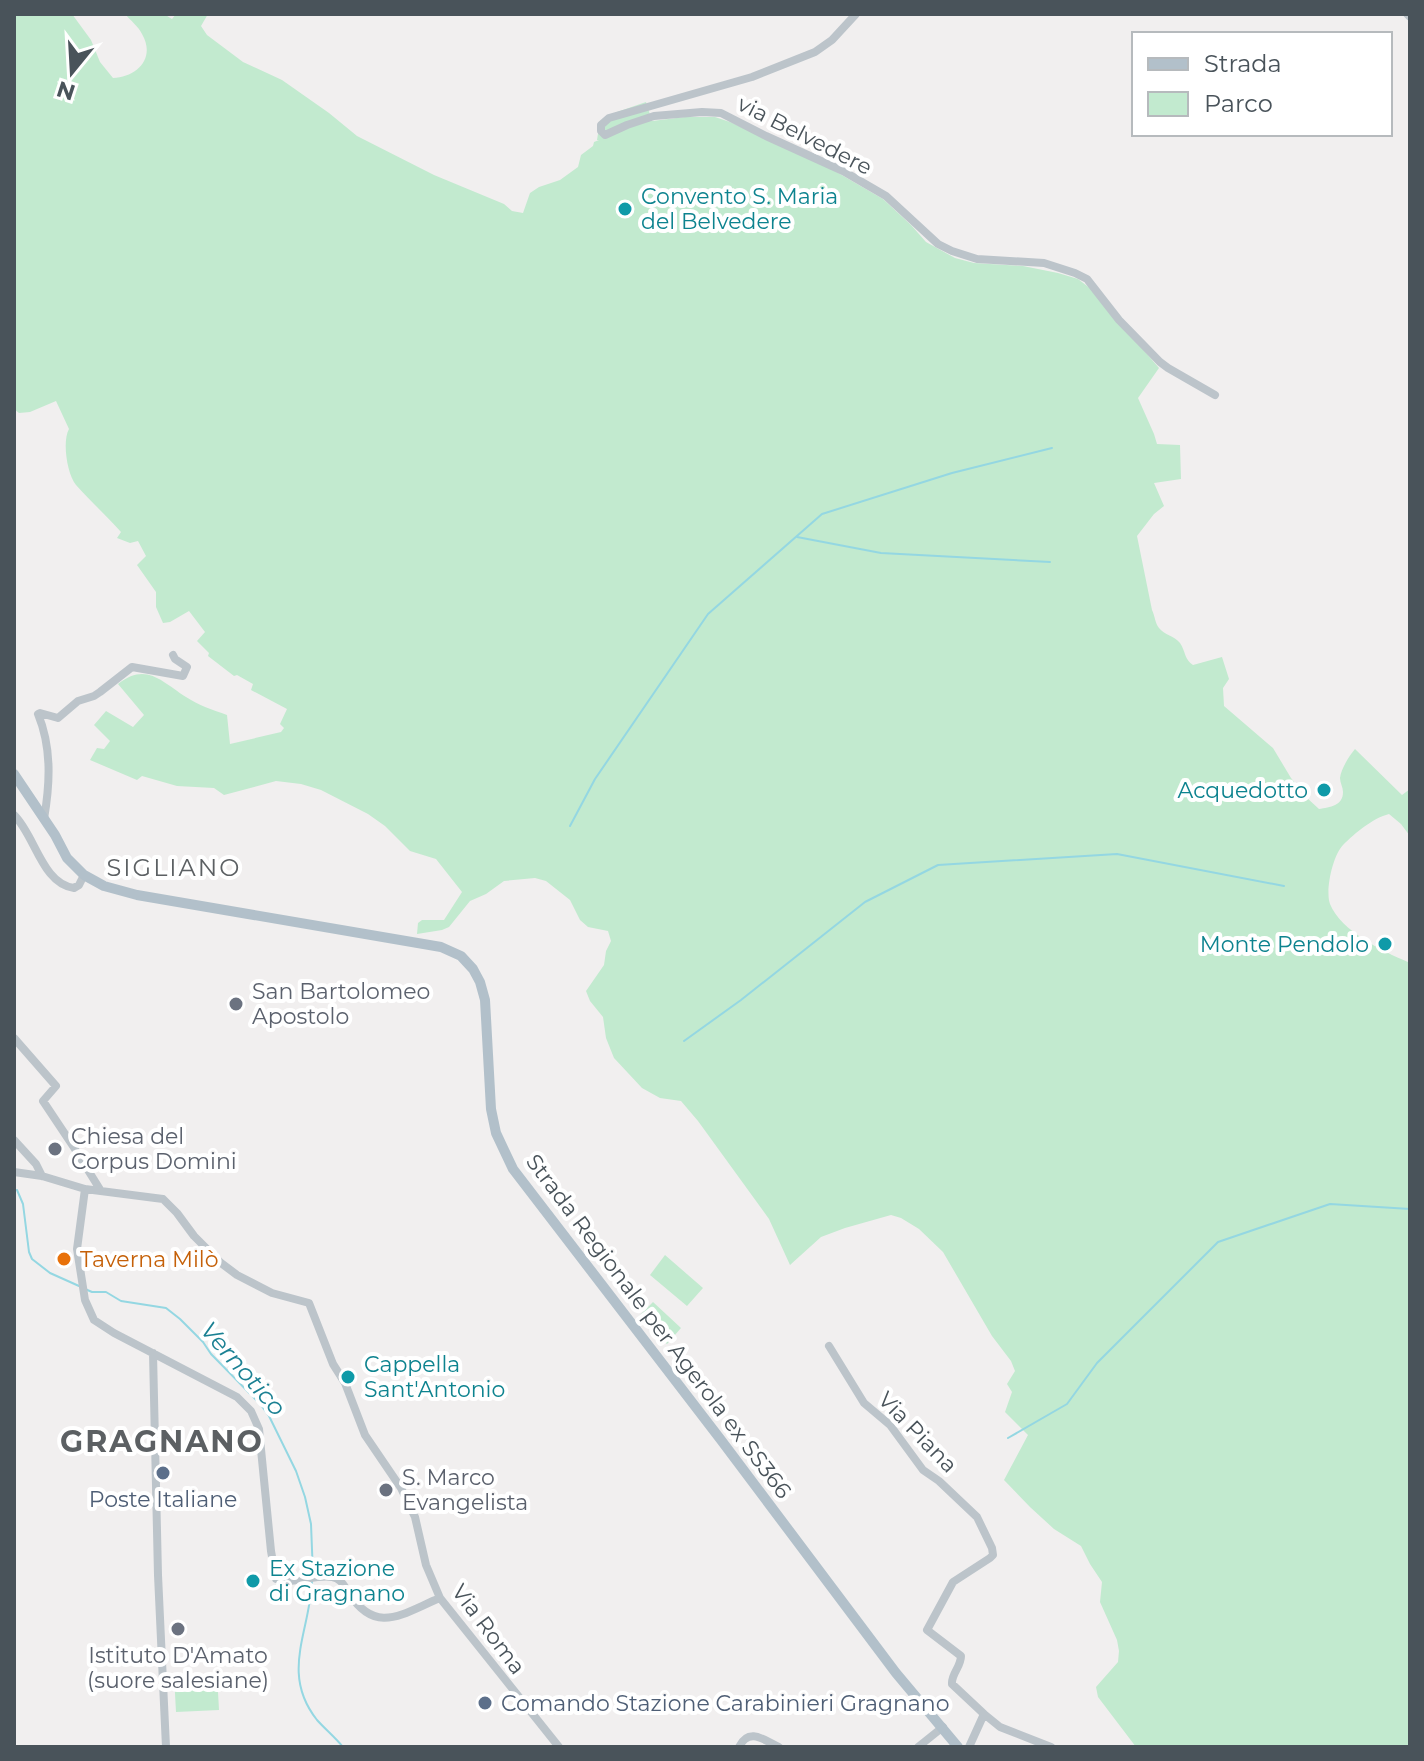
<svg xmlns="http://www.w3.org/2000/svg" width="1424" height="1761" viewBox="0 0 1424 1761" font-family="Montserrat,sans-serif">
<style>
.green{fill:#c2eacf}
.lines{fill:none;stroke-linecap:round;stroke-linejoin:round}
.stream{stroke:#94d7e2;stroke-width:2}
.minor{stroke:#bcc4ca;stroke-width:8}
.major{stroke:#b2c0ca;stroke-width:10}
.culture-dot{fill:#0f9aa8;stroke:#fff;stroke-width:3}
.worship-dot{fill:#6b7280;stroke:#fff;stroke-width:3}
.food-dot{fill:#e8710a;stroke:#fff;stroke-width:3}
.service-dot{fill:#5c6f8a;stroke:#fff;stroke-width:3}
.labels{text-anchor:middle;stroke-width:8;stroke-linejoin:round;paint-order:stroke}
.street-label{font-size:22px;fill:#49535a;stroke:#fff}
.culture-label{font-size:22px;fill:#0d838f;stroke:#fff;text-anchor:start}
.worship-label{font-size:22px;fill:#5b616d;stroke:#fff;text-anchor:start}
.food-label{font-size:22px;fill:#c56008;stroke:#fff;text-anchor:start}
.service-label{font-size:22px;fill:#4e5e75;stroke:#fff}
.neighbourhood-label{font-size:24px;letter-spacing:2px;fill:#5c6063;stroke:#fff}
.water-label{font-size:24px;font-style:italic;fill:#1b8193;stroke:#fff}
.district-label{font-size:30px;font-weight:bold;letter-spacing:2px;fill:#5c6063;stroke:#fff}
</style>
<rect width="100%" height="100%" fill="#f1efef"/>
<!-- green -->
<path class="green" d="M14,14H72L91,40L100,62L113,78C137,77 156,58 142,34C139,27 130,20 125,14H164L172,19L176,14H208L201,26L207,35L243,62L282,80L329,113L357,136L434,175L504,204L512,211L523,213L530,193L539,187L560,180L578,167L581,155L593,146L594,142L599,140H597L600,121L617,112L646,102L652,121L685,117H715L730,122L833,170L883,199L911,225L926,242L955,258L974,263L1023,266L1058,273L1078,279L1091,289L1159,368L1138,398L1154,434L1157,444L1180,445L1181,479L1154,483L1164,506L1154,514L1137,536L1152,610C1155,616 1155,623 1159,628C1164,635 1175,636 1180,643C1186,652 1184,659 1193,665L1222,657L1229,679L1223,688L1224,706L1273,748L1291,778L1306,797L1319,809C1330,807 1343,806 1343,792C1343,787 1340,783 1340,778C1341,769 1349,756 1355,749L1402,795L1410,789V836L1401,824L1389,814C1373,818 1355,833 1343,845C1333,855 1325,890 1330,904C1341,931 1382,951 1408,962L1410,966V1747H1136L1098,1697L1096,1687L1118,1662L1119,1651L1117,1640L1100,1602L1102,1582L1090,1564L1081,1546L1054,1529L1030,1507L1004,1480L1028,1435L1005,1412L1012,1392L1007,1384L1015,1371L1011,1361L992,1336L943,1252L919,1229L901,1218L891,1215L845,1228L821,1237L790,1265L769,1219L698,1121L681,1101L660,1098L642,1088L614,1058L606,1038L603,1017L590,1001L586,991L604,965L606,951L611,941L608,931L588,927L580,920L570,900L546,881L535,878L504,881L486,894L470,901L449,927L442,930L417,934L418,923L422,920H444L462,892L436,859L410,851L385,826L368,814L321,790L301,784L276,781L224,795L214,788L177,786L142,776L137,780L90,760L97,748L104,749L110,741L94,725L106,711L133,727L144,715L118,684C146,662 161,681 186,697C198,705 213,710 227,715L230,744L281,732L284,728L280,724L287,709L251,690L253,684L237,675L234,676L208,656L209,653L197,641L205,632L189,611L170,622L163,623L156,607V592L137,565L146,556L138,541L130,543L117,538L121,532C107,516 90,501 76,485C67,474 62,441 69,429L56,401L30,412L19,413L14,409Z
M665,1255L703,1288L687,1306L650,1275Z
M653,1302L681,1328L667,1344L638,1317Z
M217,1674L219,1710L176,1712L174,1675Z"/>
<g class="lines">
<!-- stream -->
<path class="stream" d="M797,537L881,553L1050,562
M570,826L595,779L708,614L822,514L952,473L1052,448
M684,1041L741,1000L865,902L938,865L1117,854L1284,886
M17,1190L23,1204L29,1252L32,1259L50,1273L79,1286
M85,1289L92,1292H106L121,1301L166,1308L180,1319L203,1342L211,1354L261,1405L269,1416L296,1471L305,1497L311,1524L313,1575
M1008,1438L1067,1404L1097,1363L1218,1242L1330,1204L1410,1209
M312,1581C310,1632 280,1673 317,1720C325,1729 335,1737 343,1747"/>
<!-- minor -->
<path class="minor" d="M856,14L832,40L815,52L752,77L609,118L601,125V131L605,135L627,125L654,116L702,112L721,113L766,136L843,171L886,196L938,244L952,251L977,259L1044,263L1075,273L1087,279L1119,320L1160,362L1168,368L1215,395
M1407,14L1410,17
M14,815C35,835 42,884 74,888L79,885L84,875
M44,819C50,784 52,748 38,714L40,713L58,718L78,701L94,696L100,692L132,667L183,676L187,667L175,659L173,655
M14,1038L56,1086L43,1101L73,1146L101,1191
M14,1140L36,1164L42,1176
M14,1172L42,1176L85,1189L163,1199L177,1213L194,1236L221,1263L237,1275L272,1293L309,1303L333,1364L345,1383L365,1435L401,1488L415,1517L426,1565L440,1598L559,1747
M85,1189L77,1249L85,1300L94,1320L114,1333L237,1397L251,1411L259,1429L271,1551L276,1579C294,1585 314,1574 332,1577C341,1578 344,1586 349,1593C376,1636 403,1613 440,1598
M829,1346L864,1403L890,1425L923,1470L939,1481L977,1517L992,1548L993,1555L990,1558L953,1582L927,1630L961,1656C961,1667 951,1674 952,1684L984,1714
M153,1353L158,1575L166,1747
M739,1747C749,1727 764,1740 779,1747
M918,1747L943,1727
M969,1747L984,1714L1000,1727L1051,1747"/>
<!-- major -->
<path class="major" d="M14,774L55,835L67,858L84,875L104,886L137,895L441,947L461,956L473,969L480,982L485,1000L491,1109L496,1133L513,1169L721,1440L896,1673L958,1747"/>
</g>
<!-- markers -->
<g class="culture-dot">
<circle cx="625" cy="209" r="8"/>
<circle cx="1324" cy="790" r="8"/>
<circle cx="1385" cy="944" r="8"/>
<circle cx="348" cy="1377" r="8"/>
<circle cx="253" cy="1581" r="8"/>
</g>
<g class="worship-dot">
<circle cx="236" cy="1004" r="8"/>
<circle cx="55" cy="1149" r="8"/>
<circle cx="386" cy="1490" r="8"/>
<circle cx="178" cy="1629" r="8"/>
</g>
<circle class="food-dot" cx="64" cy="1259" r="8"/>
<g class="service-dot">
<circle cx="163" cy="1473" r="8"/>
<circle cx="485" cy="1703" r="8"/>
</g>
<g class="labels">
<!-- street labels -->
<g class="street-label">
<text transform="translate(805 135) rotate(27)" y="8">via Belvedere</text>
<text transform="translate(659 1326) rotate(53)" y="8">Strada Regionale per Agerola ex SS366</text>
<text transform="translate(918 1432) rotate(46)" y="8">Via Piana</text>
<text transform="translate(489 1629) rotate(53)" y="8">Via Roma</text>
</g>
<!-- culture labels -->
<g class="culture-label">
<text x="641" y="204">Convento S. Maria<tspan x="641" dy="25">del Belvedere</tspan></text>
<text x="1308" y="798" text-anchor="end">Acquedotto</text>
<text x="1369" y="952" text-anchor="end">Monte Pendolo</text>
<text x="364" y="1372">Cappella<tspan x="364" dy="25">Sant'Antonio</tspan></text>
<text x="269" y="1576">Ex Stazione<tspan x="269" dy="25">di Gragnano</tspan></text>
</g>
<!-- worship labels -->
<g class="worship-label">
<text x="252" y="999">San Bartolomeo<tspan x="252" dy="25">Apostolo</tspan></text>
<text x="71" y="1144">Chiesa del<tspan x="71" dy="25">Corpus Domini</tspan></text>
<text x="402" y="1485">S. Marco<tspan x="402" dy="25">Evangelista</tspan></text>
<text x="178" y="1663" text-anchor="middle">Istituto D'Amato<tspan x="178" dy="25">(suore salesiane)</tspan></text>
</g>
<!-- food labels -->
<g class="food-label">
<text x="80" y="1267">Taverna Milò</text>
</g>
<!-- service labels -->
<g class="service-label">
<text x="163" y="1507">Poste Italiane</text>
<text x="501" y="1711" text-anchor="start">Comando Stazione Carabinieri Gragnano</text>
</g>
<!-- neighbourhood labels -->
<g class="neighbourhood-label">
<text x="174" y="876">SIGLIANO</text>
</g>
<!-- water labels -->
<g class="water-label">
<text transform="translate(243 1369) rotate(49)" y="8">Vernotico</text>
</g>
<!-- district labels -->
<g class="district-label">
<text x="162" y="1452">GRAGNANO</text>
</g>
</g>
<!-- border -->
<rect width="1424" height="1761" fill="none" stroke="#49535a" stroke-width="32"/>
<!-- legend -->
<rect x="1132" y="32" width="260" height="104" fill="#ffffff" stroke="#b6babd" stroke-width="2"/>
<rect x="1148" y="58" width="40" height="12" fill="#b2c0ca" stroke="#b6babd" stroke-width="2"/>
<text x="1204" y="72" font-size="24" fill="#49535a">Strada</text>
<rect x="1148" y="92" width="40" height="24" fill="#c2eacf" stroke="#b6babd" stroke-width="2"/>
<text x="1204" y="112" font-size="24" fill="#49535a">Parco</text>
<!-- north arrow -->
<g transform="translate(72 72) rotate(198)" stroke="#ffffff" stroke-width="6" paint-order="stroke">
<path d="M0-6L14 30L0 20L-14 30Z" fill="#49535a"/>
<text y="-12" font-size="22" font-weight="bold" text-anchor="middle" fill="#49535a">N</text>
</g>
</svg>
